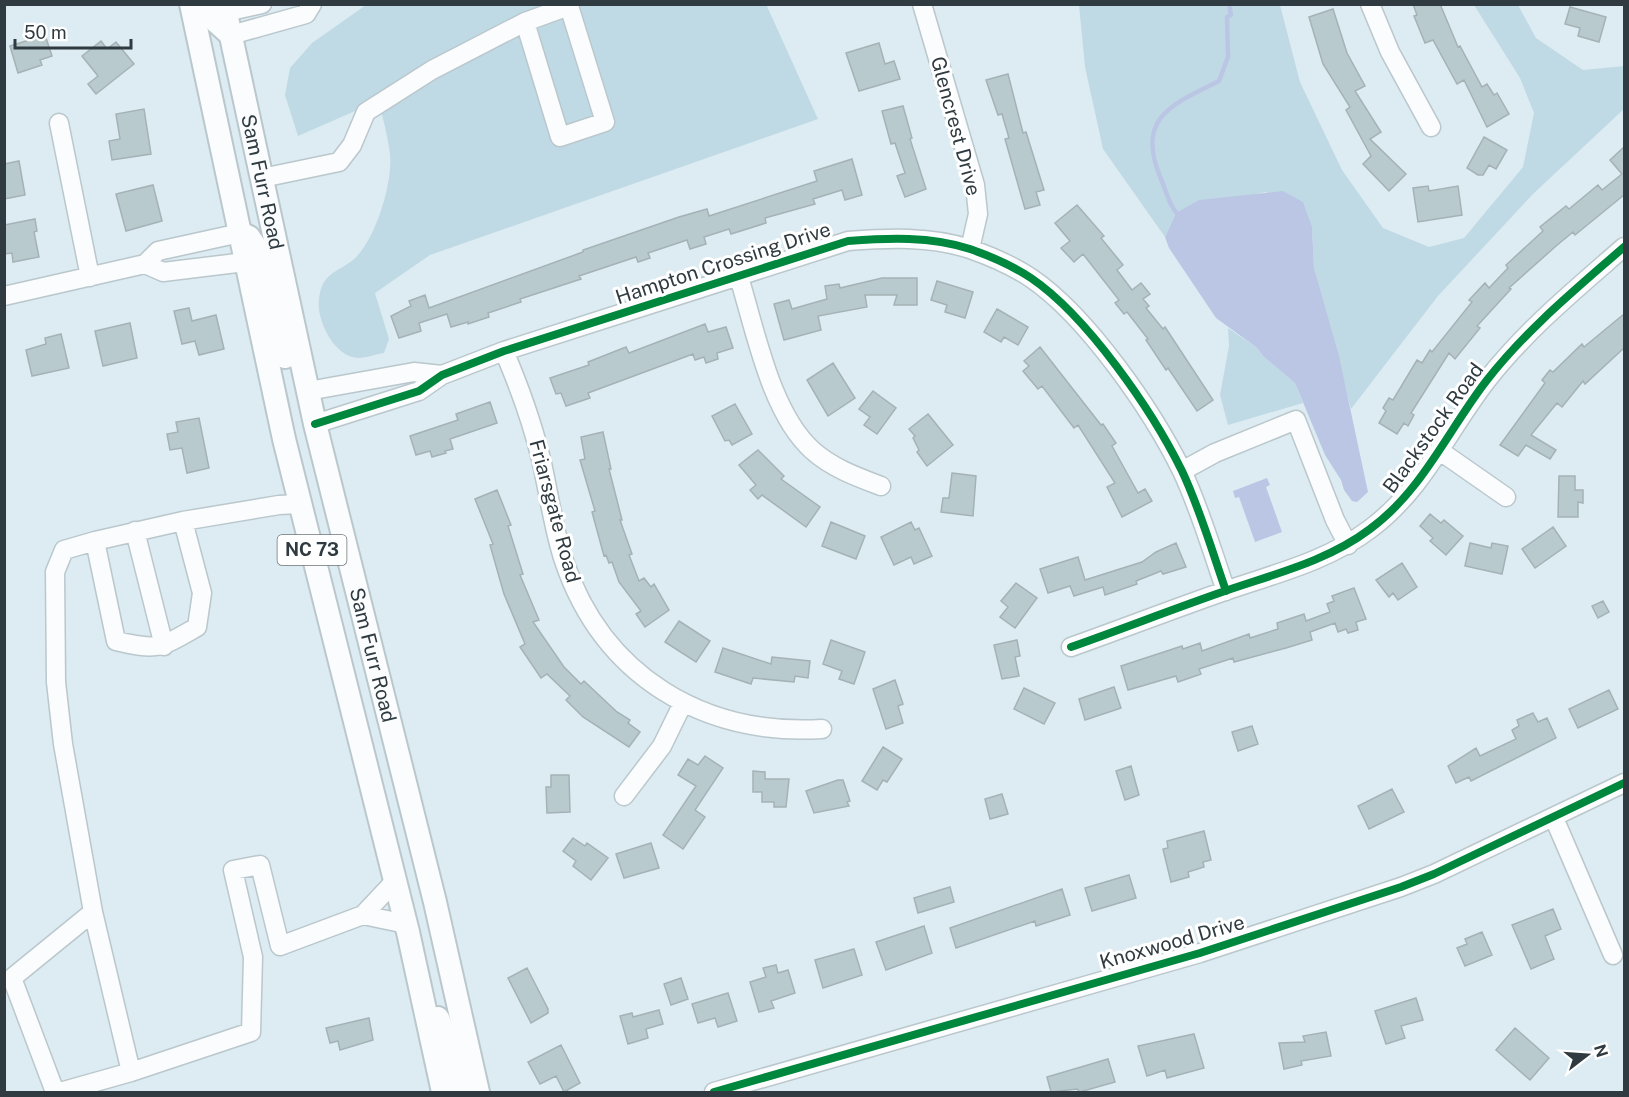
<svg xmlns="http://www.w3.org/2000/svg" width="1629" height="1097" viewBox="0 0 1629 1097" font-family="'Public Sans',sans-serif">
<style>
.green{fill:#c0dae5}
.water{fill:#bbc6e5}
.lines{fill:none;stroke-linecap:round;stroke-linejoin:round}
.stream{stroke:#bbc6e5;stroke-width:4.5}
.building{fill:#b8cace;stroke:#a5b2b5;stroke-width:1.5}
.minor-casing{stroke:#bac7cc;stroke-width:21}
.major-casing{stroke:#bac7cc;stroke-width:26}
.minor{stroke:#fafcfd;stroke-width:18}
.major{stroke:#fafcfd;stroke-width:22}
.cycleway-casing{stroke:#fff;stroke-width:11}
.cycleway{stroke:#00873e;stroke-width:8}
.labels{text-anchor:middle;stroke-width:6;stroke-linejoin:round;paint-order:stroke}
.shield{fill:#fff;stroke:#6d7679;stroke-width:1.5}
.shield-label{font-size:18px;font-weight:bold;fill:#2f3b40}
.street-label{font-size:20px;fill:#2f3b40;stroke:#fff}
</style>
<rect width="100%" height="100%" fill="#dcecf2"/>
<!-- green -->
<path class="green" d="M766,4L818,119L430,255L375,293L389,339L384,353C376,354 366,358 358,358C334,357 316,320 319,299C322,273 336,273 353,260C375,242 393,183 390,154C388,138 383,117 378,101L298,136L285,95L290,68L312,43L366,5Z
M1079,5H1280L1300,82L1342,170L1383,228L1429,247L1464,238L1523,167L1534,113L1520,78L1474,5H1518L1536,38L1583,70L1624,66V109L1533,194L1438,296L1351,409L1314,268L1312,227L1266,192L1184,209L1176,213L1165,237L1103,149L1085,67Z
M1228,328L1256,347L1264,357L1295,383L1303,403L1228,425L1220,395L1229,346Z"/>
<!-- water -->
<path class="water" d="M1283,191L1303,202L1312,227L1314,268L1339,356L1368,492L1357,502L1352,501L1344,490L1341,480L1325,455L1295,383L1264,357L1256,347L1216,318L1169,248L1165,237L1176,213L1199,200Z
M1267,478L1270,485L1266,487L1282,532L1255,542L1239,497L1235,498L1233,491Z"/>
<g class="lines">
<!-- stream -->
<path class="stream" d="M1180,216C1170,209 1166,190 1161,179C1135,118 1171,105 1219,81L1228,57L1227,17L1231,15L1229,4"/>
</g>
<!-- building -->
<path class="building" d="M1413,4H1440L1458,47L1460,46L1482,87L1487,84L1494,95L1497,93L1509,114L1487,127L1464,80L1457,84L1433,40L1425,43L1414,16L1417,15Z
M1570,7L1606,17L1599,42L1578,36L1580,28L1565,24Z
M1333,9L1347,53L1365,86L1355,91L1381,132L1370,139L1406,174L1389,191L1363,164L1371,156L1346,110L1350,107L1323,64L1309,17Z
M45,35L52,56L40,60L42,65L18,73L10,46Z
M101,41L107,49L116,42L134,64L96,94L88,84L98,76L82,56Z
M879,43L885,64L894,61L900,79L859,91L846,53Z
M1008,74L1023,133L1026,132L1044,190L1036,192L1040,205L1025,209L1005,139L1009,138L1002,114L998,115L986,80Z
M903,106L912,138L910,139L926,189L905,197L897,176L905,173L895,143L891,144L882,111Z
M144,109L151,154L112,160L109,141L120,139L116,114Z
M1484,137L1507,150L1496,169L1489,165L1483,175H1478L1467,168Z
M1624,147V195L1575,235L1573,232L1556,246L1509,288L1511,289L1477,326L1480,328L1455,359L1449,353L1411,413L1414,415L1408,426L1404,423L1397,434L1379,423L1386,411L1383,408L1389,398L1393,400L1417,360L1422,363L1430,350L1432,352L1472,302L1469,300L1485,283L1489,288L1508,268L1506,265L1543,231L1540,227L1566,206L1569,209L1598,185L1602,190L1622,174L1610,160Z
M852,159L862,195L845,200L842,190L813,199L815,204L765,218L766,223L731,234L729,229L704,237L706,244L690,249L687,240L648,253L650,258L638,262L636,257L579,276L581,279L520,299L521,302L488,313L489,317L468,324V322L451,327L447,314L419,323L421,331L399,338L391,316L411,306L409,301L425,295L429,308L583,252V250L679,217L707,209L709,216L817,181L814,171Z
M19,161L25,195L4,199V164Z
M153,185L162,221L126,231L116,194Z
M1428,186L1429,191L1458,186L1462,215L1418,222L1413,188Z
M1077,205L1104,236L1101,238L1123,265L1117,270L1132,290L1141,283L1150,294L1143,299L1149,306L1146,308L1163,329L1165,327L1213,400L1197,411L1168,368L1166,370L1146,340L1148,339L1127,312L1124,314L1115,303L1119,300L1083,254L1074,262L1061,248L1070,241L1055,223Z
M35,219L37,231L34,232L39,257L13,262L12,253L4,254V225Z
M882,278H917V305H894L897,295H865L867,307L818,316L821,330L784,340L774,304L789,300L792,309L827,299L825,286L839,284L840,288Z
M937,281L973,292L965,318L945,312L947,305L931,300Z
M189,308L192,321L216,315L224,349L199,355L195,341L182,344L174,311Z
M997,309L1028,327L1018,345L1004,337L1001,342L984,332Z
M1624,314V348L1585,384L1583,381L1562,407L1557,403L1531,435L1556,450L1550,459L1526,445L1518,456L1500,445L1545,383L1542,380L1550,370L1553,372L1582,344L1584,347Z
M130,323L137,358L103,366L95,331Z
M705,324L708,332L726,327L733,348L717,353L718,359L706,363L704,357L695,360L693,354L588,393L590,398L566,406L561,393L556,394L550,378L589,365L588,362L626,347L629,353Z
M61,334L69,368L32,376L26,350L46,344L45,338Z
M1040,347L1101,425L1103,424L1116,443L1112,446L1138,493L1145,489L1152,501L1122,517L1107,487L1115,483L1078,425L1074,428L1042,386L1038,389L1023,371L1029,366L1024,361Z
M833,363L855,398L828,416L807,380Z
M873,391L896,408L877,434L864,425L870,417L859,409Z
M490,402L497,423L450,439L453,449L445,451L446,453L432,457L430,451L416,455L410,436L458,420L456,414Z
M735,404L752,434L732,445L729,440L725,441L712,416Z
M928,414L953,445L927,466L917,452L919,450L913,438L915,436L909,429Z
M199,418L209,468L187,473L182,448L170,450L167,434L178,432L176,422Z
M603,432L611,469H609L622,520H620L632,554L629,555L639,581L644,578L651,587L654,584L669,610L645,627L636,614L641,611L619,582L612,562L609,563L606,555L604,556L592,512L595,511L580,460L585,459L581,437Z
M758,450L784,476L781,479L820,507L806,527L762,495L758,499L750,490L756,485L739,465Z
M952,473L976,476L973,516L941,512L943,498H949Z
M1559,476H1575V490H1583V503L1578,502V517H1558Z
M497,490L511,525L508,526L523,574L520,575L539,620L533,622L564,667L581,684L584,681L617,712L630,720L628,723L640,732L629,747L583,717L566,700L570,696L547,674L541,678L520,647L525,644L504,594L490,545L493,544L475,499Z
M1430,514L1441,523L1444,520L1463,536L1446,555L1430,541L1433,538L1420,526Z
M831,522L865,536L856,559L822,546Z
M911,522L915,530L919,528L932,556L914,564L911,557L894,565L881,537Z
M1553,527L1566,546L1535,568L1522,549Z
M1176,543L1186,567L1163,574L1161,571L1136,581L1137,584L1105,595L1103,587L1074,596L1070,586L1048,593L1040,569L1078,557L1085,580L1142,562L1156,552Z
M1470,543L1491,548L1492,543L1508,546L1502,574L1465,566Z
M1402,563L1417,587L1398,600L1393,593L1389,597L1376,580Z
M1016,583L1037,598L1015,628L1000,617L1008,607L1001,601Z
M1354,588L1366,619L1356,622L1358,630L1348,633L1346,629L1338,632L1335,623L1310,632L1312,640L1286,648L1234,662L1233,658L1199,669L1201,674L1178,682L1176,676L1128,690L1121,666L1182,646L1183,649L1200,643L1202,651L1249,634L1250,638L1278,629L1277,623L1304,614L1306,621L1330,612L1327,604L1334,601L1332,596Z
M1603,601L1609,612L1598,618L1592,606Z
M679,621L710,641L696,662L665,642Z
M831,640L865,652L854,684L839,679L842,671L823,664Z
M1017,640L1020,656L1015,657L1019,676L1002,679L994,645Z
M723,648L771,664L772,657L810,661L808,678L795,676L794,682L753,678L751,684L715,672Z
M895,680L903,704L898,706L903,723L886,729L873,689Z
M1114,687L1121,708L1085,720L1079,699Z
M1024,688L1055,703L1044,724L1014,709Z
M1609,690L1618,709L1578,728L1569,709Z
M1533,713L1538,722L1547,718L1556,738L1471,781L1469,777L1456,783L1448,766L1476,748L1480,756L1516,739L1512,730L1519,726L1517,720Z
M1252,726L1258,744L1238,751L1232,732Z
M883,747L902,759L887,782L883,780L877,790L862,781Z
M705,756L723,768L695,810L705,817L683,849L663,835L696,786L678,775L688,759L698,765Z
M1131,766L1139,795L1125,800L1116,771Z
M753,771L765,772V779H789L786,807H774V802H762V792H753Z
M551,775H569L570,812L547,813L546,787H551Z
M838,780H843L850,801L847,802L849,806L814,813L806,791Z
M1392,789L1404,812L1369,829L1358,806Z
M1002,794L1008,814L990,819L985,799Z
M1204,831L1211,860L1203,862L1204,867L1188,872L1189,877L1171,882L1163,849L1168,848L1167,841Z
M573,838L585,846L587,843L608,858L591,880L573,866L576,861L563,851Z
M651,843L659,868L624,878L616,854Z
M1129,875L1136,898L1092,911L1085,888Z
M950,887L954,902L918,913L914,898Z
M1062,889L1070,915L1036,926L1035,921L956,948L950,928Z
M1553,909L1561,929L1545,936L1554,959L1531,969L1512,925Z
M924,926L932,953L886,970L876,942Z
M1482,932L1492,955L1465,966L1457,948L1467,944L1465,939Z
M854,949L862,975L823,988L815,960Z
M776,965L778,973L788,970L795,993L771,1001L774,1008L759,1012L750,982L766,977L763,968Z
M527,968L548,1009V1013L531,1023L508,978Z
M681,978L688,999L671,1005L664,984Z
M728,993L737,1021L718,1027L715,1018L698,1023L692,1004Z
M1416,998L1423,1020L1401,1026L1405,1038L1386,1044L1375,1011Z
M659,1010L663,1024L646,1029L648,1038L628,1044L620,1016L632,1013L633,1017Z
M369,1018L373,1040L340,1050L338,1041L330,1043L326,1028Z
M1515,1028L1549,1058L1530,1080L1496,1050Z
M1326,1032L1331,1056L1301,1061L1302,1065L1284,1069L1279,1043L1305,1042L1303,1036Z
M1194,1034L1204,1068L1167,1078L1165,1070L1147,1076L1138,1046Z
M561,1045L580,1083L564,1092L556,1076L540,1084L528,1062Z
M1108,1059L1115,1082L1080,1092L1077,1089L1051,1092L1047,1077Z"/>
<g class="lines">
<defs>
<path id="minor" d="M922,4L975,185L978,214L970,249
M1370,4L1390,52L1431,127
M226,12L262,4
M231,35L306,14L312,4
M59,123L90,277
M262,178L339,162L352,145L366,112L432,70L525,22L569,6L605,122L560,137L525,22
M145,264L163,272L245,262
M738,274C755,328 770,412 812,450C832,468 857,477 881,486
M4,296L145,264L158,251L240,233
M504,351C519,386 532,422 541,459C549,493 553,528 564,561C603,676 703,736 822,729
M308,391L414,372L442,375
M315,424L419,391L442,375L504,351L848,241C888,238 930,236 970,249C990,256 1013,266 1031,278C1087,316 1152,410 1182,471C1200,509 1212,551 1226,591
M1440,451L1506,497
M1182,471L1215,453L1296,420L1335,520L1348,545
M183,521L95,541L116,641C158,651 160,648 197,627L202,593L183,521L279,505L300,504
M135,531L164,646
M1071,647C1122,629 1173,609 1225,591C1274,574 1328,561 1370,529C1423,490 1448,430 1487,380C1527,329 1576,289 1624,247
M624,796L662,746L683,703
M1554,818L1613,955
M363,915L406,924
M131,1072L251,1032L253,957L233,870L260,865L280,946L363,915L395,881
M55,1092L12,978L93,912
M60,1092L131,1072L93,912L63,744L56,682L55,572L64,550L95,541
M714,1092L1200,953L1401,887L1434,874L1624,783"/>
<g id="major">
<path d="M191,4L284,439L408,932L443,1092"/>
<path d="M207,4L212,18L231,35"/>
<path id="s1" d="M224,4L315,424L435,902L478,1092"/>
<path d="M240,233L249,237L259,252L285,357"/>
<path d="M438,1018L451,1052L460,1092"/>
</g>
</defs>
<!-- minor casing -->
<use href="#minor" class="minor-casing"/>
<!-- major casing -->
<use href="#major" class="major-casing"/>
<!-- minor -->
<use href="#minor" class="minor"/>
<!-- major -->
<use href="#major" class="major"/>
<defs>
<path id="cycleway" d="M315,424L419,391L442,375L504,351L848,241C888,238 930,236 970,249C990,256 1013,266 1031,278C1087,316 1152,410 1182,471C1200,509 1212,551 1226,591
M1071,647C1122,629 1173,609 1225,591C1274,574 1328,561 1370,529C1423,490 1448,430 1487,380C1527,329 1576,289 1624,247
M714,1092L1200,953L1401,887L1434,874L1624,783"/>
</defs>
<!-- cycleway casing -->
<use href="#cycleway" class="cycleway-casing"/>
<!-- cycleway -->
<use href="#cycleway" class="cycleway"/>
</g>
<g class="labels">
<!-- shield labels -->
<rect class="shield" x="277.5" y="535" width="69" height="30" rx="4.5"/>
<g class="shield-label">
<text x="312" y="556">NC 73</text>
</g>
<!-- street labels -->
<g class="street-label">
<text transform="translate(956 126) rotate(75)" y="7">Glencrest Drive</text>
<text dy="7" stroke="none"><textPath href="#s1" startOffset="182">Sam Furr Road</textPath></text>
<text transform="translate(723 263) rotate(-18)" y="7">Hampton Crossing Drive</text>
<text transform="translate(1433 428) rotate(-54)" y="7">Blackstock Road</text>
<text transform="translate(555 511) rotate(75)" y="7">Friarsgate Road</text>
<text dy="7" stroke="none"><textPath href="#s1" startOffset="668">Sam Furr Road</textPath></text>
<text transform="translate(1172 942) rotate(-16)" y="7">Knoxwood Drive</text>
</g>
</g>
<!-- border -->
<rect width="1629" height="1097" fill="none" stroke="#2f3b40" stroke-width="12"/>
<!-- north arrow -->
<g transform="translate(1587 1055) rotate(73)" stroke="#ffffff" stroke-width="4.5" paint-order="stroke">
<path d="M0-4.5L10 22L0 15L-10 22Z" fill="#2f3b40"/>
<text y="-9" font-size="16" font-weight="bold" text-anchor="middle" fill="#2f3b40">N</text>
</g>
<!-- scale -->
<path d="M15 39v9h116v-9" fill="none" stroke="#2f3b40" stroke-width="3"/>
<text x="24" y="39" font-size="18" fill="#2f3b40" stroke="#ffffff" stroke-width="4.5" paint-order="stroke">50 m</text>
</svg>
